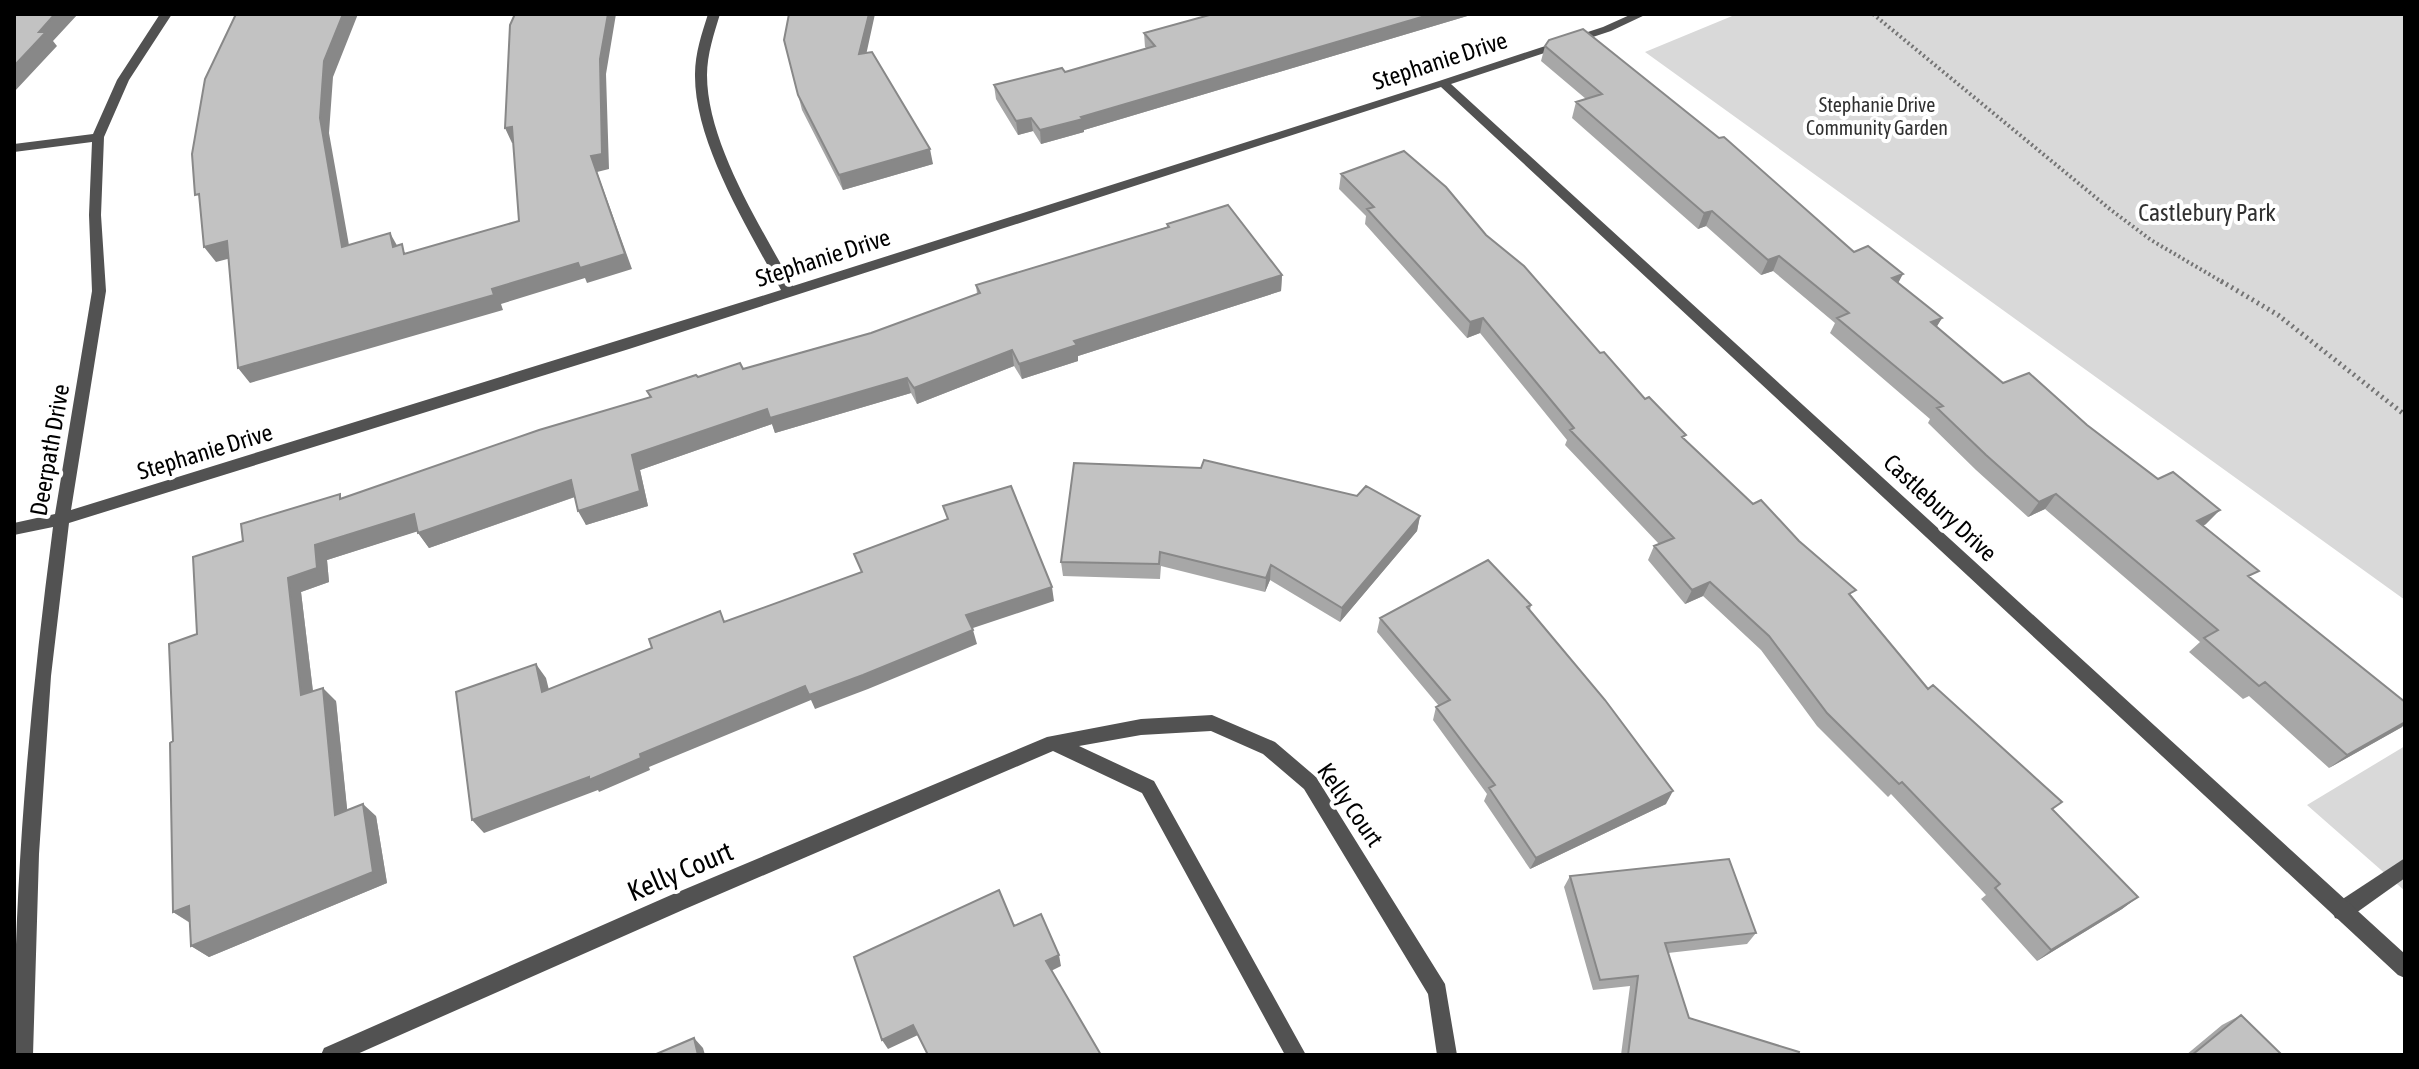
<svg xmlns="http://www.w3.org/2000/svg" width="2419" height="1069" viewBox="0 0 2419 1069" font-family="'Asap Condensed',sans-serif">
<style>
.green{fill:#d9d9d9}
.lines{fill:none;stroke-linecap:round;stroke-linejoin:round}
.path-far1{stroke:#747474;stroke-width:4;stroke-dasharray:2 3;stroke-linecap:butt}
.path{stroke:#747474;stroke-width:5;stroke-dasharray:2 4;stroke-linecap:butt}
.lane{fill:#525252;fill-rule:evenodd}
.street{fill:#525252;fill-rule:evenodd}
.wall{fill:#a7a7a7}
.shaded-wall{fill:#888}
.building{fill:#c2c2c2;stroke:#888;stroke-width:2}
.labels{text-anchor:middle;stroke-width:8;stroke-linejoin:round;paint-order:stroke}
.far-park-label{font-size:20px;fill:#303030;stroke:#fff}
.street-label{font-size:24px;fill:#000;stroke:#fff}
.park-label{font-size:24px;fill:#303030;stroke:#fff}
.near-street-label{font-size:28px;fill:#000;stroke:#fff}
</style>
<rect width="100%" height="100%" fill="#fff"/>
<!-- green -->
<path class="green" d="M1737,14H2405V600L1645,52Z
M2405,746V891L2307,805Z"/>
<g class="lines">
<!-- path-far1 -->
<path class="path-far1" d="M1873,14L2111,210L2151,240L2224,283"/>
<!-- path -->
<path class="path" d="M2221,281L2278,315L2405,415"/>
<!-- lane -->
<path class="lane" d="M2405,858V878L2349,918L2342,920L2335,918L2332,911L2335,904Z"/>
<!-- street -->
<path class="street" d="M160,14H172L129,80L104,137L101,215L106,291L71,510L781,290C749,230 694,143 695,74C695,53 702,33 708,14H720C714,34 707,54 707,75C707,143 761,227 793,286L1439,81L1603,27L1632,14H1647L1611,31L1451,84L2405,954V978L2398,975L1441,87L629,349L69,523L51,676L39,854L33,1055H14C14,878 30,702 53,527L14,535V523L55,514L92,291L89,215L92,142L14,152V144L93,134L117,80Z
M1212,715L1275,742L1316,777L1445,984L1457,1055H1437L1428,994L1304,789L1263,754L1211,731L1141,735L1079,746L1154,781L1306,1055H1285L1142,793L1053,751L685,909L355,1055H321L324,1048L671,895L1047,737L1141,719Z"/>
</g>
<!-- wall -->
<path class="wall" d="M1213,14H1474L1084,130V132L1041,144L1033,131L1018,135L996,99L994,85L1065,72L1147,49L1145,47L1144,33Z
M784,40L866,53L933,164L843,190L802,110Z
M1545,46L1854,252L1898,283L1942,318L1936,327L2003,383L2087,425L2206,524L2203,526L2251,578L2402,727L2329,768L2249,696L2243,699L2189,652L2200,642L2045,509L2028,517L1976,470L1928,423L1930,419L1830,333L1835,323L1773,271L1761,275L1706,226L1698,229L1572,118L1576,102L1586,99L1541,61Z
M1341,174L1486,235L1684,439L1852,596L1928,689L2053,810L2138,897L2122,909L2037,961L1981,899L1986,895L1891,794L1888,797L1817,726L1761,650L1703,596L1685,604L1648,560L1654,546L1659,544L1565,445L1567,440L1480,333L1467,338L1365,224L1366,216L1339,189Z
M1167,224L1282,275L1281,291L1078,356V361L1022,379L1014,366L917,404L911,393L775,433L772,424L640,470L648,506L586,525L575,497L429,548L417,531L327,560L329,582L301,592L313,691L336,701L347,810L376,816L387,883L209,957L191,946L190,923L173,912V741L197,634L243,541L343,498L650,398L647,391L698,377L743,369L871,333L977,294L976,285L1167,227Z
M1420,516L1417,531L1340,622L1270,580L1265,592L1161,566L1160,579L1063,576L1061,562Z
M1531,605L1530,610L1666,804L1530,869L1484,801L1487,794L1433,720L1436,707L1439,706L1377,632L1380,618Z
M1570,876L1756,933L1747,944L1668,953L1689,1018L1798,1055H1621L1630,986L1593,990L1564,887Z
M2241,1015L2282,1055H2186L2222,1025Z"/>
<!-- shaded-wall -->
<path class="shaded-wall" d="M55,14H78L53,41L57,46L14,92V66L39,32Z
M343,14H358L333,77L329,133L352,262L342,247L320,118L324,61Z
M608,14H616L606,74L609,169L597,172L632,269L587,283L585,278L501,304L503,310L250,383L238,368L492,289L591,156L600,59Z
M869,14H875L863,69L859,54Z
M1432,14H1474L1084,130V132L1041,144L1040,130L1081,117Z
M1031,118L1033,131L1018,135L1016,121Z
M512,127L520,142L512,143L505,128Z
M930,149L933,164L843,190L839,175Z
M1712,211L1706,226L1698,229L1704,213Z
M390,233L399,249L393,247Z
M227,241L239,256L216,262L204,247Z
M1779,256L1773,271L1761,275L1768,260Z
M1903,274L1895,289L1892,278Z
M1282,275L1281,291L1078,356V361L1022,379L1019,364L1074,341Z
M1483,318L1480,333L1467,338L1470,322Z
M1942,318L1933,333L1931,322Z
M1012,350L1014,366L917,404L914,388Z
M907,378L911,393L775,433L772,424L640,470L648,506L586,525L578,511L632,455L767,409Z
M571,480L580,495L429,548L418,533Z
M2056,494L2045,509L2028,517L2039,502Z
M2220,510L2206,524L2183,536L2197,521Z
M414,514L425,529L327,560L329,582L301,592L315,709L301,695L288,578L315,545Z
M1420,516L1417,531L1340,622L1342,608Z
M1271,565L1270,580L1265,592L1266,578Z
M1710,582L1703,596L1685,604L1692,590Z
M1052,587L1054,601L970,629L966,615Z
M973,630L977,644L868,689L815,709L811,700L649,767L650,770L599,792L598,790L484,833L472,820L640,754L805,686Z
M536,664L546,678L553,706L542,692Z
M323,688L336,701L349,827L335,815Z
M2405,722V724L2402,727L2329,768L2347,755Z
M1673,791L1666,804L1530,869L1536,858Z
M363,804L376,816L387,883L209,957L191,946Z
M2138,897L2122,909L2037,961L2051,950Z
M189,906L191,923L173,912Z
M1059,955L1061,966L1049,972L1046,961Z
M913,1025L918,1035L888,1049L882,1040Z
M694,1038L703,1048L705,1055H698Z"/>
<!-- building -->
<path class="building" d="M14,14H55L39,32H46L14,66Z
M236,14H343L324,61L320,118L342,247L390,233L393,247L402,244L404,254L519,221L512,127L505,128L510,25L515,14H608L600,59L602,154L591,156L625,254L580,268L578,263L492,289L494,295L238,368L227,241L204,247L199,194L195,195L192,154L205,79Z
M789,14H869L859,54L872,52L930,149L839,175L798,95L784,40Z
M1213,14H1432L1081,117L1083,119L1040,130L1031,118L1016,121L994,85L1062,68L1065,72L1155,46L1144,33Z
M1583,29L1719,138L1724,137L1854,252L1868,246L1903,274L1892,278L1942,318L1931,322L2003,383L2029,373L2087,425L2158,479L2173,472L2220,510L2197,521L2259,571L2248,576L2405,702V722L2347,755L2265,682L2259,686L2204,638L2218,630L2056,494L2039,502L1986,455L1937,408L1943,406L1837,318L1849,313L1779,256L1768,260L1712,211L1704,213L1576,102L1602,94L1545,46L1549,40Z
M1404,151L1446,187L1486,235L1524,266L1600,353L1604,352L1645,399L1649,397L1686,435L1682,437L1753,504L1761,500L1799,541L1856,590L1849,594L1928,689L1933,685L2062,802L2052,809L2138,897L2051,950L1995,888L2000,884L1902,782L1899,784L1827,713L1769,636L1710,582L1692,590L1654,546L1674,538L1570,430L1574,428L1483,318L1470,322L1367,209L1374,207L1341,174Z
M1228,205L1282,275L1074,341L1077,345L1019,364L1012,350L914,388L907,378L770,418L767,409L632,455L640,491L578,511L571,480L418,533L414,514L315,545L317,568L288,578L301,695L323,688L335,815L363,804L373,872L191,946L189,906L173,912L170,743L173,741L169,644L197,634L193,557L243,541L241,524L340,494V499L539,430L651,397L647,391L696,375L698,377L740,363L743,369L871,333L980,293L976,285L1169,227L1167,224Z
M1204,460L1357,496L1366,486L1420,516L1342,608L1271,565L1266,578L1160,552L1159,564L1061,562L1074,463L1201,468Z
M1011,486L1052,587L966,615L973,630L863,675L809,695L805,686L640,754L641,758L589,780V777L472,820L456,692L536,664L542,692L652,648L649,639L720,611L724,622L862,572L854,554L948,519L943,506Z
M1488,560L1531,605L1527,607L1605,700L1673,791L1536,858L1489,788L1495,785L1436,707L1450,700L1380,618Z
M1729,859L1756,933L1665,943L1689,1018L1799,1052L1798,1055H1628L1638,976L1600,980L1570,876Z
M999,890L1014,926L1041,914L1059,955L1046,961L1101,1055H928L913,1025L882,1040L854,957Z
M2241,1015L2282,1055H2192Z
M694,1038L698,1055H654Z"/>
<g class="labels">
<!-- far-park labels -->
<g class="far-park-label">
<text x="1877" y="112">Stephanie Drive<tspan x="1877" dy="23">Community Garden</tspan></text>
</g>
<!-- street labels -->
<g class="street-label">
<text transform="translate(1440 61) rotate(-18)" y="8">Stephanie Drive</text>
<text transform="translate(823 258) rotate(-18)" y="8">Stephanie Drive</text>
<text transform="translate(50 450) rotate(-80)" y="8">Deerpath Drive</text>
<text transform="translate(205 452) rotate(-17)" y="8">Stephanie Drive</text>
<text transform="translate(1940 508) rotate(43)" y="8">Castlebury Drive</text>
<text transform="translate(1350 805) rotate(55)" y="8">Kelly Court</text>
</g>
<!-- park labels -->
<g class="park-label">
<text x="2207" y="221">Castlebury Park</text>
</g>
<!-- near-street labels -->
<g class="near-street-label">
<text transform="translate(680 871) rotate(-23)" y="10">Kelly Court</text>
</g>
</g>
<!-- border -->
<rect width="2419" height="1069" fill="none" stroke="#000000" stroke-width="32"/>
</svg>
